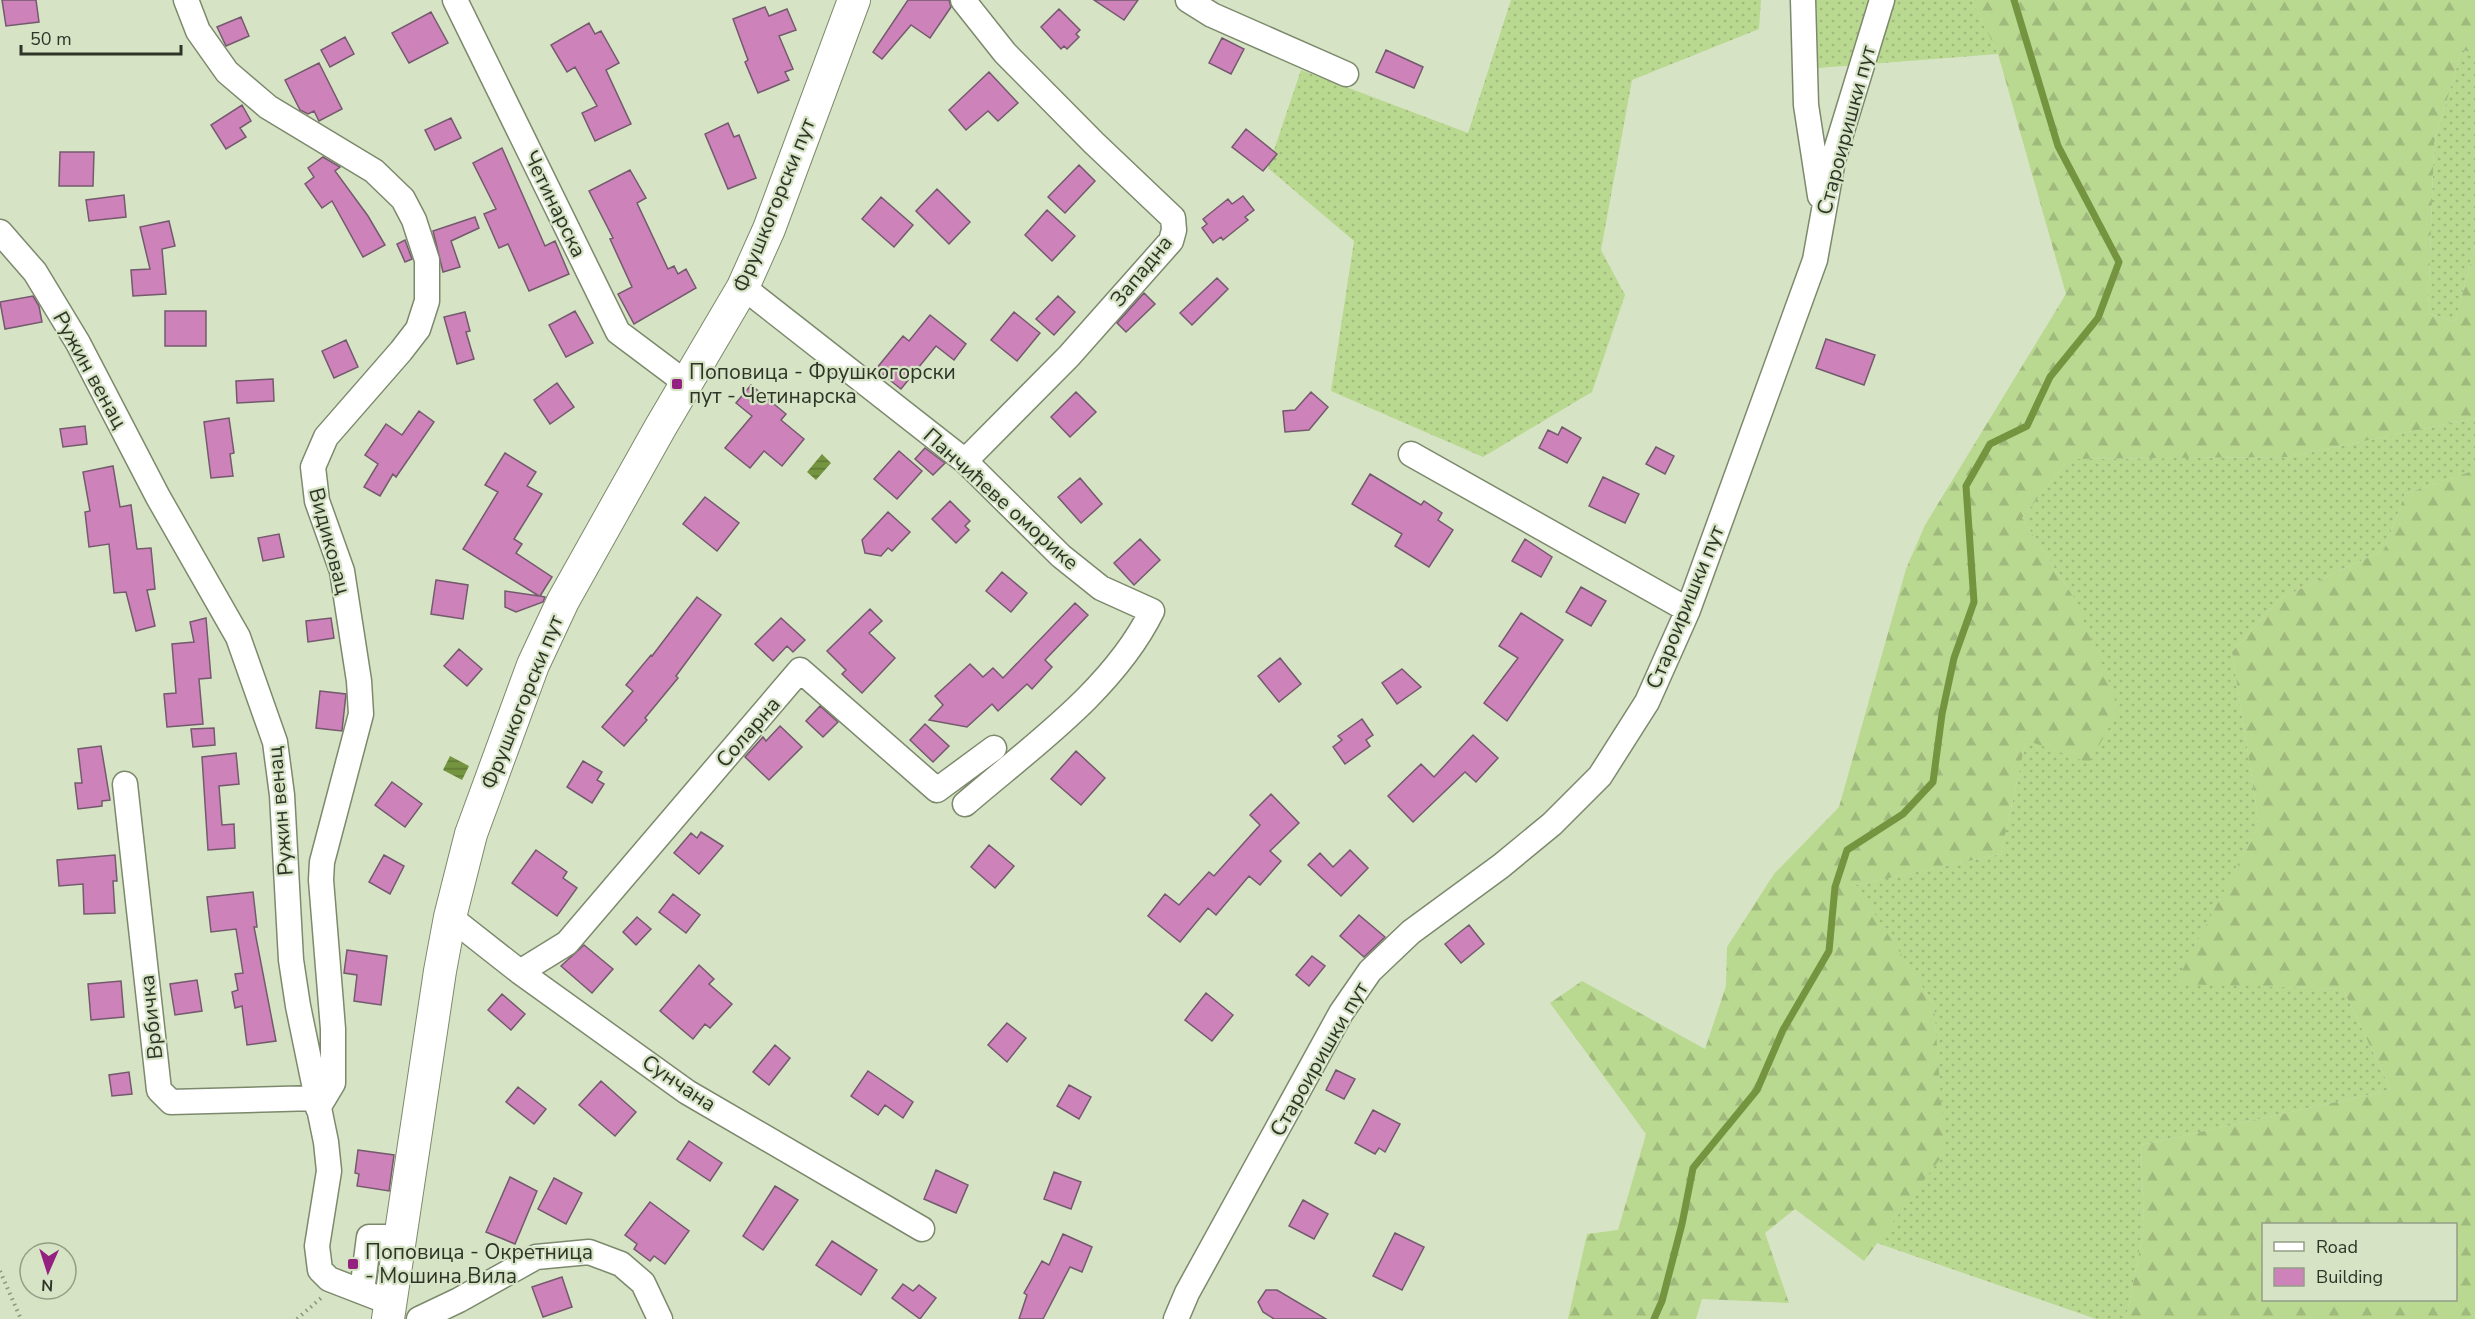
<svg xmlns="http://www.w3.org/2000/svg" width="2475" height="1319" viewBox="0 0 2475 1319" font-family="'Nunito Sans',sans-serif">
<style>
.grass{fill:url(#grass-dots)}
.forest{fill:url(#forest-firs);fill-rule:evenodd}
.water{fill:url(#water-rules)}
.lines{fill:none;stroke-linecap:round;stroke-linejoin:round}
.stream{stroke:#749440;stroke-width:7}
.building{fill:#cd82ba;stroke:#745a6d;stroke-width:1.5}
.minor-casing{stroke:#7c896c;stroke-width:27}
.tertiary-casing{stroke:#7c896c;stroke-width:34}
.path{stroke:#8c967f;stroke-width:4;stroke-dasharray:1.5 4.5;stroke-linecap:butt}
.minor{stroke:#fff;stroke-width:24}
.tertiary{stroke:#fff;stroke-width:32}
.poi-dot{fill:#942180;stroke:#d6e4c5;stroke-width:2}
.labels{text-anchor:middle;stroke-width:4.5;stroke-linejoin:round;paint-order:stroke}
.street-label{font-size:21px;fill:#2e3427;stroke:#d6e4c5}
.poi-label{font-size:21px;fill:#2e3427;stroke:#d6e4c5;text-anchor:start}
</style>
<defs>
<pattern id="grass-dots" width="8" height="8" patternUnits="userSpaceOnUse" patternTransform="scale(1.5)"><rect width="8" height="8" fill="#b9d890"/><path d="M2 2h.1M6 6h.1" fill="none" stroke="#9fba7c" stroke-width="1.8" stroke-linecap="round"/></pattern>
<pattern id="forest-firs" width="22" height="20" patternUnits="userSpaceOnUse" patternTransform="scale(1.5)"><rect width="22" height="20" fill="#b9d890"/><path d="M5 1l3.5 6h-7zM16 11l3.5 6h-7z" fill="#9fba7c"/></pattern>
<pattern id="water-rules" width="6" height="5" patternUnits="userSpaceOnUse" patternTransform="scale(1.5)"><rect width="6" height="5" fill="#749440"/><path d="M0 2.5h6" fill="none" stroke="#607a36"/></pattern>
</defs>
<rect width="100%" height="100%" fill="#d6e4c5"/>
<!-- grass -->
<path class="grass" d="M1511,0H1761L1759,29L1632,80L1601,250L1625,295L1592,392L1483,457L1331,391L1354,241L1268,168L1301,70L1468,133Z
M1816,0H1972L1998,54L1818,68Z
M2462,50L2475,53V245L2455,322L2428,313L2434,143Z
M2475,418V470L2405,494L2384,550L2281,598L2232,652L2259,824L2176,983L2343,989L2391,1090L2141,1145L2144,1228L2126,1319H2096L1877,1243L1944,1152L1934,1005L1855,885L2001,854L2026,740L2074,598L2022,518L2069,459L2288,457Z"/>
<!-- forest -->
<path class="forest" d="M1972,0H2475V53L2462,50L2434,143L2428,313L2455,322L2475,245V418L2288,457L2069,459L2022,518L2074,598L2120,708L2089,763L2026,740L2001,854L1856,885L1934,1005L1945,1152L1864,1261L1795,1209L1765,1233L1789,1303L1702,1299L1696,1319H1568L1587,1234L1618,1230L1646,1134L1550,1003L1582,981L1705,1049L1726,986L1727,947L1774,874L1839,807L1906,569L1925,525L2066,294L1998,54Z
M2475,470V1319H2126L2144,1228L2141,1145L2391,1090L2343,989L2175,984L2259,824L2232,652L2281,598L2384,550L2405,494ZM2264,1224H2456V1300H2264Z"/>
<!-- water -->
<path class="water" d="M822,454L831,463L816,480L807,472Z
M450,756L469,766L462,780L443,770Z"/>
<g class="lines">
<!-- stream -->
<path class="stream" d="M1654,1319L1662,1301L1682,1224L1693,1168L1757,1090L1783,1030L1829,951L1835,887L1847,850L1903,814L1933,782L1942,714L1954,658L1974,602L1966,486L1990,444L2027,426L2050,377L2098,318L2119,262L2058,146L2014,0"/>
</g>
<!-- building -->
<path class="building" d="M2,0H36L39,22L6,26Z
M908,0H949L951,7L930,38L911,25L882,59L873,52Z
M1094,0H1138L1124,20Z
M765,7L769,16L787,9L796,30L779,36L793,69L785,72L789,80L758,93L745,62L748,60L733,19Z
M1059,9L1080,30L1076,34L1079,37L1067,49L1064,46L1061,49L1041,27Z
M431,12L448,43L409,63L392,33Z
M241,17L249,36L226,46L217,27Z
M589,23L595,34L601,31L619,63L606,70L631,124L595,141L582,113L597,106L575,67L567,72L551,45Z
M345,37L354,54L330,67L321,50Z
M1222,38L1244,49L1231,74L1209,63Z
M1386,50L1423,67L1414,88L1376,72Z
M319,63L342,109L319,121L314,111L308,114L300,110L285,80Z
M989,72L1018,103L998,121L988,111L966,130L949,110Z
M242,105L251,121L240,128L246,137L226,149L211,125Z
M451,118L461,138L435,150L425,130Z
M728,123L734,137L739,135L756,178L728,189L705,134Z
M1246,129L1277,154L1263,171L1232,147Z
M502,148L545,246L555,241L569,274L529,291L508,244L499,248L484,214L496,209L473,163Z
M60,152H94L93,186H59Z
M323,157L340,167L335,171L368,216L385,245L363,257L332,201L322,208L305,184L314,177L308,168Z
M1079,165L1095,181L1065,213L1048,197Z
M630,170L646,198L637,203L668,269L674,266L678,274L686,269L696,288L634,324L618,294L632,287L610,239L613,238L589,191Z
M937,189L970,222L949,244L916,211Z
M124,195L126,217L89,221L86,200Z
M1243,196L1254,210L1245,217L1248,220L1223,240L1221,237L1213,243L1202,228L1207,224L1203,219L1228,199L1232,204Z
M881,197L913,225L894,247L862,219Z
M1047,210L1075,236L1052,261L1025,235Z
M475,217L479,228L451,241L460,267L443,272L433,231Z
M169,221L175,246L162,249L166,294L133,296L131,270L150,269L140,227Z
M405,240L412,259L405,262L397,244Z
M1217,278L1228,289L1192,325L1180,313Z
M1144,293L1155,304L1126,332L1117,323Z
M33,296L39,306L42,322L5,329L0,302Z
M1058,296L1075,312L1054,335L1036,319Z
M165,311H206V346H165Z
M575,311L593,343L566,357L549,325Z
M465,312L470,331L466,332L474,359L457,364L444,317Z
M1014,312L1040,333L1017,361L991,340Z
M930,315L966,344L954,360L936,346L901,389L876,369L903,336L909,341Z
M1826,339L1875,355L1864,385L1816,368Z
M346,340L358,367L334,378L322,351Z
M273,379L274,401L237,403L236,381Z
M557,383L574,407L550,424L534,400Z
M751,385L786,414L781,420L804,439L782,466L764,451L750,468L725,448L752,416L736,403Z
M1076,392L1096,412L1070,437L1051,417Z
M1311,392L1328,407L1309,430L1285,432L1283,411L1295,410Z
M419,411L434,422L396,477L393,474L380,496L364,487L378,464L365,455L386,424L402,435Z
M229,418L234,453L230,454L233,476L211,478L204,422Z
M85,426L87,444L63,447L60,429Z
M1562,427L1581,438L1567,463L1539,448L1548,430L1558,435Z
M1656,447L1674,456L1665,474L1646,464Z
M925,448L945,463L933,475L915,459Z
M899,451L922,471L897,499L874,479Z
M505,453L536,472L527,486L542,494L514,539L522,544L516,553L552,577L540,596L545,597L543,602L516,612L505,607V591L539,596L463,549L498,492L485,485Z
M113,466L120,507L131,505L137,549L151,548L155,589L147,590L155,626L136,631L126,592L114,593L109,544L89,547L85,512L90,511L83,472Z
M1370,474L1421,505L1424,501L1442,513L1438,520L1453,530L1429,567L1395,546L1402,534L1352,504Z
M1603,477L1639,494L1625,523L1589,506Z
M1080,478L1102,504L1081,523L1058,497Z
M705,497L739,523L717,551L683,524Z
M950,501L970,521L965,526L969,530L956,543L932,519Z
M888,512L910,532L892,551L888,548L881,556L865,553L862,540Z
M279,534L284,557L263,561L258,538Z
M1140,539L1160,560L1134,585L1114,563Z
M1525,539L1552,557L1541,577L1512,561Z
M1002,572L1027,593L1011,612L986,591Z
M436,580L468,585L463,619L431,614Z
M1581,587L1606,601L1591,626L1566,612Z
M697,597L721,615L676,676L678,678L645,718L647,720L624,746L602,727L633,691L626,685L651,655L652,656Z
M1075,603L1088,615L1045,660L1052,667L1032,689L1027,684L998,711L992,704L967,727L929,720L943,705L935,696L970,664L983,677L993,668L1003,678Z
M870,609L882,621L869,633L895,658L862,693L842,674L846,670L827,651Z
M1521,613L1563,640L1507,721L1484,703L1518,658L1499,646Z
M206,618L211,678L199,679L203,724L167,727L164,694L176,693L172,644L194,642L190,622Z
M331,618L334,638L308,642L306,621Z
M781,618L805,640L793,652L787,646L773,661L755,644Z
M459,649L482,669L467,686L444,666Z
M1280,658L1301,684L1279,702L1258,676Z
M1402,669L1421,687L1397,704L1382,683Z
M320,691L346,694L342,731L316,728Z
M820,706L838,722L823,737L806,721Z
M1362,719L1373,735L1366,740L1370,746L1345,764L1333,747L1342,740L1338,736Z
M925,724L949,746L933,762L910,740Z
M780,726L802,747L769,780L745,757L763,737L766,741Z
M214,728L215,745L193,747L191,729Z
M1473,735L1498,758L1476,782L1465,772L1413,822L1388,796L1421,764L1434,777Z
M101,746L110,800L102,801V806L78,809L75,783H82L78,749Z
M1076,751L1105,778L1081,805L1051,779Z
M236,753L239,784L219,786L222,825L234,824L235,848L208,850L202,757Z
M583,761L602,772L597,780L604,784L592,803L567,787Z
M392,782L422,804L405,827L375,805Z
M1271,794L1299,823L1270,851L1281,861L1260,885L1249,876L1216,915L1208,908L1180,942L1148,916L1165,894L1179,905L1209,872L1214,876L1260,825L1250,815Z
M701,832L723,846L699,874L674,853L691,833L697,838Z
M989,845L1014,866L995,888L971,867Z
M536,850L567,872L563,878L577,888L557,916L512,883Z
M1350,850L1368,868L1341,896L1308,865L1320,853L1333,867Z
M115,855L117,881H113L115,913L84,914L83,884L59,886L57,860Z
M384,855L404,866L390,894L369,882Z
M253,892L257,927H254L276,1041L247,1045L242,1006L235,1008L232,992L238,990L235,974L243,973L236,929L211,932L207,897Z
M673,894L700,915L686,933L659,912Z
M1359,915L1385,937L1364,957L1340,936Z
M637,917L651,929L636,945L623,932Z
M1469,925L1484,944L1461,963L1445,944Z
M584,945L613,969L592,993L561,966Z
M347,950L387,956L381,1005L354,1001L357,975L344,973Z
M1312,956L1325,966L1309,986L1296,975Z
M699,965L714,979L709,984L732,1004L710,1028L705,1024L693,1039L660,1011Z
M197,980L202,1011L175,1015L170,984Z
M121,981L124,1017L91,1020L88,984Z
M1206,993L1233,1015L1212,1041L1185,1020Z
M502,994L525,1014L511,1030L488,1010Z
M1007,1023L1026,1038L1007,1062L988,1045Z
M775,1045L790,1058L769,1085L753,1072Z
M1336,1070L1355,1079L1344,1099L1326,1090Z
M868,1071L913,1102L903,1118L885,1105L878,1115L851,1096Z
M129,1072L132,1094L112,1096L109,1075Z
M601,1081L636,1112L615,1136L579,1105Z
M1069,1085L1091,1097L1079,1119L1057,1106Z
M518,1087L546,1109L534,1124L506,1102Z
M1373,1110L1400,1124L1385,1152L1379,1148L1375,1154L1355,1143Z
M689,1141L722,1163L710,1181L677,1159Z
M358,1150L394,1155L389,1191L357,1186L359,1174L355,1173Z
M936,1170L968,1185L956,1213L924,1199Z
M1054,1172L1081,1182L1071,1209L1044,1199Z
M510,1177L537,1191L515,1244L486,1232Z
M554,1178L582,1193L566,1224L538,1209Z
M775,1186L798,1200L763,1250L743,1236Z
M1303,1200L1328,1214L1314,1239L1289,1226Z
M650,1202L689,1231L665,1264L654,1256L650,1261L634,1249L637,1244L625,1235Z
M1395,1233L1424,1247L1402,1290L1373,1276Z
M1063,1234L1092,1247L1082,1272L1070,1267L1043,1319H1019L1027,1295L1024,1293L1042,1261L1049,1265Z
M832,1241L877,1270L861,1295L816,1265Z
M562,1277L572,1307L543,1317L532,1287Z
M903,1284L913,1291L919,1285L936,1298L920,1319L892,1298Z
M1266,1290H1277L1326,1319H1274L1263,1312L1258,1302Z"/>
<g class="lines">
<defs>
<path id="minor" d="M186,0L198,31L227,72L268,107L374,171L403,199L414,220L427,260V301L418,329L401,351L326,437L313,467L317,501L342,571L359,681L361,714L322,862L321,880L333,1029V1083L318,1108
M455,0L618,332L686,383
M963,0L1005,53L1094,143L1173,218L1174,230L1171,241L1069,356L965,461
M1188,0L1212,15L1346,74
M1803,0L1806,105L1820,196
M0,232L35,272L78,343L158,497L238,637L275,742L282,795L291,960L298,1006L326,1142L329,1171L317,1246L320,1270L329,1279L391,1303
M743,287L965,461L1061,556L1101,588L1152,611C1113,690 1031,747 965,804
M1411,454L1688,610
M125,784L159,1090L171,1102L316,1098
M450,917L520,972L687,1092L922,1229
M520,972L567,943L800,670L937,790L994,748
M362,1291L369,1237H401
M419,1319L459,1300L536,1257L589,1252L621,1264L643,1283L660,1319
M1176,1319L1187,1293L1341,1013L1370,971L1411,932L1501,866L1552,824L1600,776L1647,702L1688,610L1815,260L1833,160L1882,0"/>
<path id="tertiary" d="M388,1319L440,971L450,917L471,834L533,665L563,601L660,428L743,287L769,229L854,0"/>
</defs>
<!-- minor casing -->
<use href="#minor" class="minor-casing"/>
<!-- tertiary casing -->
<use href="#tertiary" class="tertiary-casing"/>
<!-- path -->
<path class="path" d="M0,1271L21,1319
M297,1319L321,1298"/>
<!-- minor -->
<use href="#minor" class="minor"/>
<!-- tertiary -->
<use href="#tertiary" class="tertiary"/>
</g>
<!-- markers -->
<g class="poi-dot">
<rect x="671" y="378" width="12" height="12" rx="3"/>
<rect x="347" y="1258" width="12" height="12" rx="3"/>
</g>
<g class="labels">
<!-- street labels -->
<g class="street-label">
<text transform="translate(1846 130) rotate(-75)" y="7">Староиришки пут</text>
<text transform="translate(555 204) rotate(64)" y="7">Четинарска</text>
<text transform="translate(774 205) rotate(-68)" y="7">Фрушкогорски пут</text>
<text transform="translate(1141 271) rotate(-51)" y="7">Западна</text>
<text transform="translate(90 370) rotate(61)" y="7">Ружин венац</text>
<text transform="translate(1001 499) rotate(42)" y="7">Панчићеве оморике</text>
<text transform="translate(330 541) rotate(75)" y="7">Видиковац</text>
<text transform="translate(1685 607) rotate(-68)" y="7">Староиришки пут</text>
<text transform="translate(522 702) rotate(-68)" y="7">Фрушкогорски пут</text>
<text transform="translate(748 732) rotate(-49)" y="7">Соларна</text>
<text transform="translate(280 811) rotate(-95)" y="7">Ружин венац</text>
<text transform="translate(151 1017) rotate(-96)" y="7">Врбичка</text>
<text transform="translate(1319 1059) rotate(-60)" y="7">Староиришки пут</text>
<text transform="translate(679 1083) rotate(34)" y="7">Сунчана</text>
</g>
<!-- poi labels -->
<g class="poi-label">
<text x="689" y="379">Поповица - Фрушкогорски<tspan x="689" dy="24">пут - Четинарска</tspan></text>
<text x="365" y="1259">Поповица - Окретница<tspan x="365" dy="24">- Мошина Вила</tspan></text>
</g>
</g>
<!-- legend -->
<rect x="2262" y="1223" width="195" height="78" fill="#d6e4c5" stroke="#939e86" stroke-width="1.5"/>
<rect x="2274" y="1242" width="30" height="9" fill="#ffffff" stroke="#939e86" stroke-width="1.5"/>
<text x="2316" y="1253" font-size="18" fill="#2e3427">Road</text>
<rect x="2274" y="1268" width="30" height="18" fill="#cd82ba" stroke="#939e86" stroke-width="1.5"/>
<text x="2316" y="1283" font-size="18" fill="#2e3427">Building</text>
<!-- north arrow -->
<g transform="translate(48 1271) rotate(183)"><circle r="28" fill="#d6e4c5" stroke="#939e86" stroke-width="1.5"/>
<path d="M0-4.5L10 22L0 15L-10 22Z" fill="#942180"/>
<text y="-9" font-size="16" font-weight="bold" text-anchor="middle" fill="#2e3427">N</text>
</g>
<!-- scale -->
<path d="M21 45v9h160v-9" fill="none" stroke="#2e3427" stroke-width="3"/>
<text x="30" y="45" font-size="18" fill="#2e3427" stroke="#d6e4c5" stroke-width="4.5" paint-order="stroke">50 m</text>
</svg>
